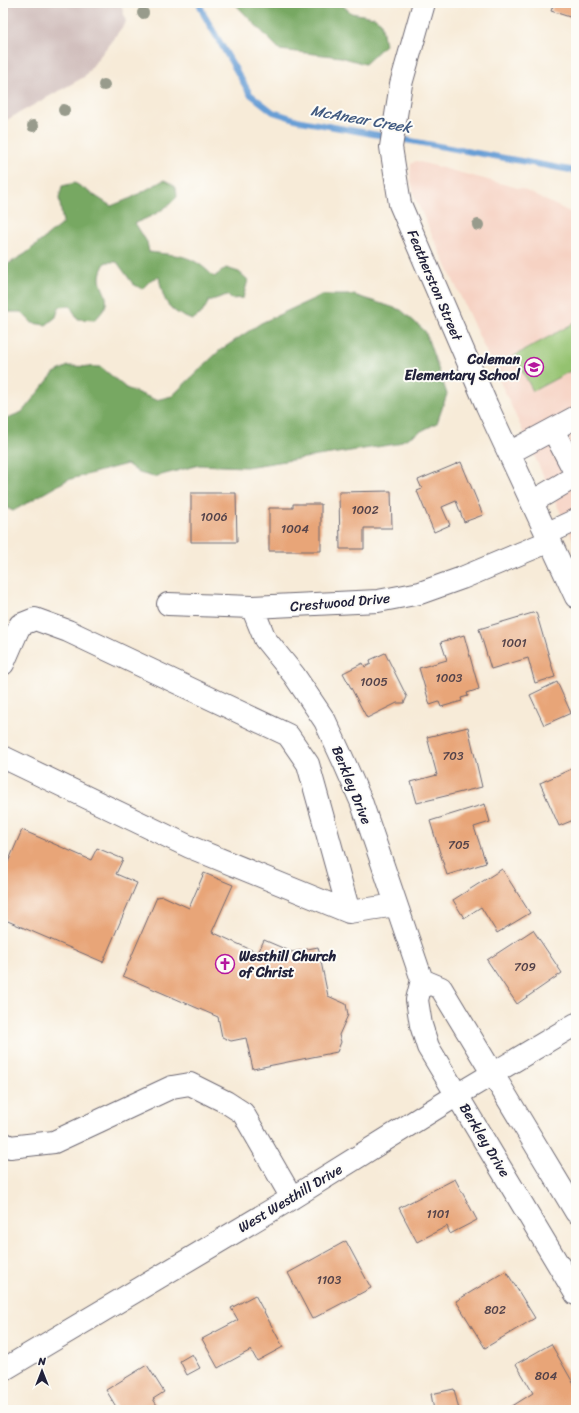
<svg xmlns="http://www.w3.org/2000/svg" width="579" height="1413" viewBox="0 0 579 1413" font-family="Sriracha,sans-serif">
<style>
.built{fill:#f6d2c3}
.industrial{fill:#d1bfbd}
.green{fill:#94c270;stroke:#5b7256}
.forest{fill:#77a862;stroke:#4c654e}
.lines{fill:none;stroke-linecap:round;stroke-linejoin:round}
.stream{stroke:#679ed5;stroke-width:6}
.building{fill:#e8a578}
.minor-casing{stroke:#6d6872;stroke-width:24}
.minor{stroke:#fff;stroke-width:22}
.tree{fill:#989b8c}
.labels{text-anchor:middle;stroke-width:4;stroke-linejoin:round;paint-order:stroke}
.number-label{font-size:12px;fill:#54434a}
.street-label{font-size:14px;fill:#22223b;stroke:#fdfcf7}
.poi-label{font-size:14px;font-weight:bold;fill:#22223b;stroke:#fdfcf7;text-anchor:end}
.water-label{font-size:15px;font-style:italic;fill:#415a80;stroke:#fdfcf7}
</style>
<rect width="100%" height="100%" fill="#fdfcf7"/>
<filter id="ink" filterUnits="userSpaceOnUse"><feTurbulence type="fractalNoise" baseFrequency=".025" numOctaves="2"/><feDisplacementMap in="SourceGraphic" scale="8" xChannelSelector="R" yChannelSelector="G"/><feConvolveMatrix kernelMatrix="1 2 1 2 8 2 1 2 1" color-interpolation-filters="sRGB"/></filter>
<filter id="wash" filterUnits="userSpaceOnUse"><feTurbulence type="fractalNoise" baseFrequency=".012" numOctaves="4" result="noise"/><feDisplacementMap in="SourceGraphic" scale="16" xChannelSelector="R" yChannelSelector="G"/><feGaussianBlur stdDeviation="0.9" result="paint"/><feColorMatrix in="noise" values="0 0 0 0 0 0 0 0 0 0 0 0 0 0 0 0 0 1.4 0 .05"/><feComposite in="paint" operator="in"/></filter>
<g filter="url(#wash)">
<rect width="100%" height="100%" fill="#f7ebd8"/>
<!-- built -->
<path class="built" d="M416,161L522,189L576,215V546L415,198L410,177L411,164Z"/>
<!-- industrial -->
<path class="industrial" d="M3,3H121L126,22L84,77L3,122Z"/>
<!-- green -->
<path class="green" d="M574,323L576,326V368L533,391L514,356Z"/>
<!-- forest -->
<path class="forest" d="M234,3H340L351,13L374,17L381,22L385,45L365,64L341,57L280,50Z
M164,180C173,184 177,187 177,197C165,210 151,217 135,223L147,242L149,252C179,256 191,253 214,277L226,268L239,272L248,280L243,298L231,299L227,295L209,301L202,313L192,320C167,310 164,303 159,277L152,279L142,289L133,284L117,262H106C90,285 112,291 105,307C103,312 98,316 95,320L78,319L70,306L59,307L56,317L46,325L32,323L21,312H3V267L25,254L63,223L59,198L62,186L75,183L111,206L131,198Z
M322,295H354L401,310L425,331L447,394L437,423L396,444L246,467L199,465L154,477L139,473L127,464L67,480L13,511L3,506V411L7,418L22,412L54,373L68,366L101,367L126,388L156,400L172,396L219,351L261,323Z"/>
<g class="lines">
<!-- stream -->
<path class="stream" d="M199,3L204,15L250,94L273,112L301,121L576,171"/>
</g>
<g id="blocks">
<!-- building -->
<path class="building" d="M529,3H543L542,7Z
M554,3H576V19L551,11Z
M461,462L483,515L464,522L456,501L442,507L450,525L434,532L417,491L422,489L418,480Z
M391,491L392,528H364V549H340L339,492Z
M191,493H236L237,542H191Z
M293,504H321V551H269V508H293Z
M536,612L555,677L535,683L528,658L491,669L479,629Z
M464,635L479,689L467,693L468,696L461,698L462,701L441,707L439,702L430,705L419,668L447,660L441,642Z
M385,653L407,697L404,703H397L367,718L343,673L363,663L365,667L371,664L370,660Z
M557,682L571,713L544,725L530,695Z
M468,727L482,787L417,803L411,782L437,775L427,737Z
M576,767V819L559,826L540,783Z
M485,804L490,822L474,827L486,863L447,875L430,821Z
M22,830L91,860L97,848L123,859L116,874L137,883L103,962L3,919V874Z
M502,869L530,913L497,933L481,907L464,918L453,900Z
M204,873L233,885L212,932L258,953L264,940L292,952L318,947L328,996L346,1004L348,1015L339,1035L341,1042L337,1052L253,1069L246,1038L231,1041L222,1037L218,1017L123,976L157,897L163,896L189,908Z
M533,930L562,973L517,1004L487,960Z
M455,1179L477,1220L450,1234L447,1226L417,1242L399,1208Z
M346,1241L371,1288L312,1319L288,1273Z
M506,1271L535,1318L485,1348L456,1301Z
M255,1295L283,1347L257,1361L251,1350L218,1368L202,1339L238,1320L231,1308Z
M551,1344L576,1388V1406L569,1410H506L533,1393L516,1364Z
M192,1354L200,1368L187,1375L180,1361Z
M147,1365L164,1392L153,1399L160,1410H118L106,1390Z
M454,1389L459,1410H434L431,1394Z"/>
</g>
</g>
<g filter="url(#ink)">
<use href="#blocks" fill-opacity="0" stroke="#6d6872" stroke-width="1"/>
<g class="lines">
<defs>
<path id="minor" d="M424,3L401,84L391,147L400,204L487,406L576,597
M553,430L576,474
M509,453L576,417
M532,502L576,476
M546,534L576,520
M168,604L252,607L378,601L420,593L462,578L550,541
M252,607L265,639L294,675L325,721L344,762L361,801L422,980L417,1000L421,1025L428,1047L576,1294
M3,664L20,625L35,619L68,631L288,735L308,764L349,912
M3,757L190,847L349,912L396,905
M422,980L441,988L576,1212
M3,1143L10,1147L54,1142L172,1087L190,1084L226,1102L243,1113L292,1198
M3,1370L292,1198L457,1095L576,1024"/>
</defs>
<!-- minor casing -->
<use href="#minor" class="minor-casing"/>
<!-- minor -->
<use href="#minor" class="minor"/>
</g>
<!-- trees -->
<g class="tree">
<circle cx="143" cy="13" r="6"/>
<circle cx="104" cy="85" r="6"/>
<circle cx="64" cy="110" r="6"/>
<circle cx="33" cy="126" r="6"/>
<circle cx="478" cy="225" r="6"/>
</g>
</g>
<!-- icons -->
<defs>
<symbol id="school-ring" viewBox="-11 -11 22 22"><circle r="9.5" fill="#fdfcf7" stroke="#b5179e" stroke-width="1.5"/><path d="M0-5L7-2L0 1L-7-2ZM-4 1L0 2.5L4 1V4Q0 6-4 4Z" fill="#b5179e"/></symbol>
<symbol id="church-ring" viewBox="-11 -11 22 22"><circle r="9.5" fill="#fdfcf7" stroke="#b5179e" stroke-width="1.5"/><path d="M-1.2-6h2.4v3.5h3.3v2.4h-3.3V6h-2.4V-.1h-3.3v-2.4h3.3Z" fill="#b5179e"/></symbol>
</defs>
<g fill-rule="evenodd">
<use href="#school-ring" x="523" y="356" width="22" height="22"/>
<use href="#church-ring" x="214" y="953" width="22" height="22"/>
</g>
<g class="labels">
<!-- number labels -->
<g class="number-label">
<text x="365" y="514">1002</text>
<text x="214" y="521">1006</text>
<text x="295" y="533">1004</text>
<text x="514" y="647">1001</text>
<text x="449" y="682">1003</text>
<text x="374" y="686">1005</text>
<text x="453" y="760">703</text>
<text x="459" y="849">705</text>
<text x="525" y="971">709</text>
<text x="438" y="1218">1101</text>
<text x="329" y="1284">1103</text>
<text x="495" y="1314">802</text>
<text x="546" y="1380">804</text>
</g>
<!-- street labels -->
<g class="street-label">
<text transform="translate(435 285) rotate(67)" y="5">Featherston Street</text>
<text transform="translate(340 602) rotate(-5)" y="5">Crestwood Drive</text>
<text transform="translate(352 785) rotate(68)" y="5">Berkley Drive</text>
<text transform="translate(485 1140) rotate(59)" y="5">Berkley Drive</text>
<text transform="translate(290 1198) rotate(-31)" y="5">West Westhill Drive</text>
</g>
<!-- poi labels -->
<g class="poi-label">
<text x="520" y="364">Coleman<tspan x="520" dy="16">Elementary School</tspan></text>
<text x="239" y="961" text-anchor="start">Westhill Church<tspan x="239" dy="16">of Christ</tspan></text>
</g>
<!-- water labels -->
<g class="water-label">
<text transform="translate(361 119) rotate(10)" y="5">McAnear Creek</text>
</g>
</g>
<!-- margin -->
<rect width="579" height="1413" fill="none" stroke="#fdfcf7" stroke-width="16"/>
<!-- north arrow -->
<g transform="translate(42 1371)" stroke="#fdfcf7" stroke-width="3" paint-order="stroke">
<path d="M0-3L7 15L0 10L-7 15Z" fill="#22223b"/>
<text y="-6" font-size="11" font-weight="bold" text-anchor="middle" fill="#22223b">N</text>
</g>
</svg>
